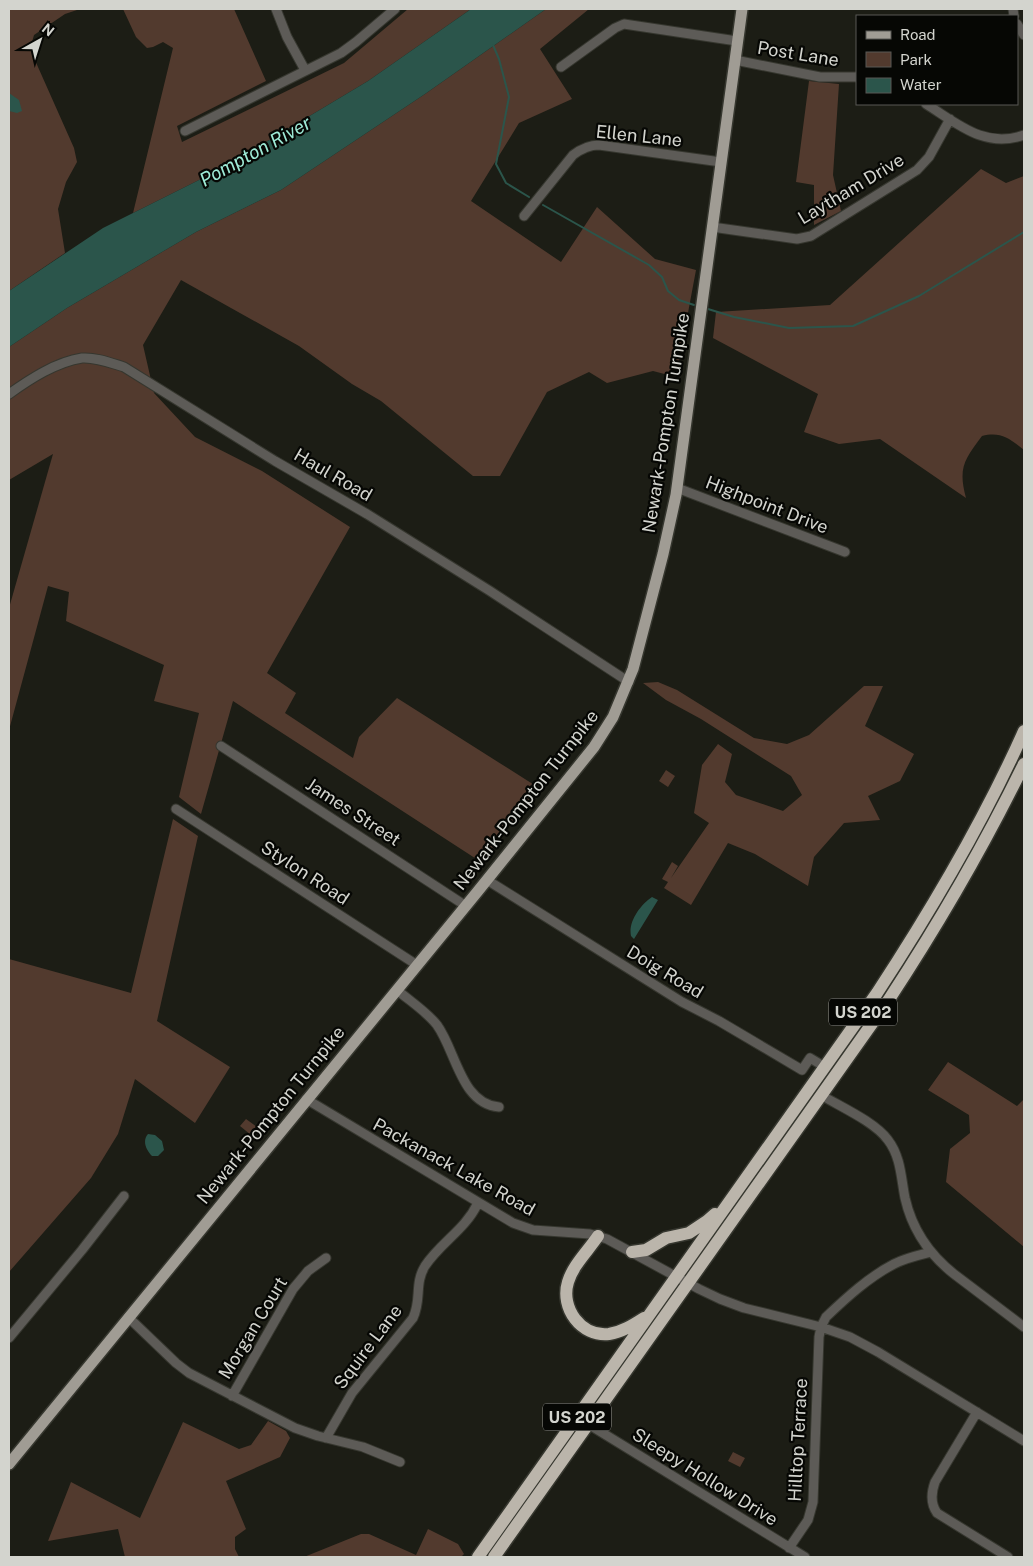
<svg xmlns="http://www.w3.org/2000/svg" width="1033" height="1566" viewBox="0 0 1033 1566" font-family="'Public Sans',sans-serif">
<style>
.green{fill:#523a2e}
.water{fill:#2b554b}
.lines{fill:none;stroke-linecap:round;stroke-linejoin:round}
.stream{stroke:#2b554b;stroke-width:2}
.minor-casing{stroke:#36372f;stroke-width:11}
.major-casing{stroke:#36372f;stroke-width:14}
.highway-casing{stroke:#36372f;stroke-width:15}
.minor{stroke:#5d5b57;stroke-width:9}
.major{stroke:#a09c94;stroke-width:11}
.highway{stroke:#bbb5ab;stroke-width:12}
.labels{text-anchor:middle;stroke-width:4.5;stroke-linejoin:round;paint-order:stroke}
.shield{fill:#060704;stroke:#969691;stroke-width:1}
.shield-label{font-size:16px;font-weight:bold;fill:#d3d4ce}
.street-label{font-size:18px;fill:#d3d4ce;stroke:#060704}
.water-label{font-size:19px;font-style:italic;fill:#9eead6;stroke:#060704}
</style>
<rect width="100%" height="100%" fill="#1c1d15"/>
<!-- green -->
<path class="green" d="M9,9H80L65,14L34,35L30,49L74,148L77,162L66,182L58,209L65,253L9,291Z
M123,9H234L266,81L177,126L182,142L344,63L408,9H471L368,81L221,169L133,213L173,48L163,42L153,47L147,48L136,37Z
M546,9H589L540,49L572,99L519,123L471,201L561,262L597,207L655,259L696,270L676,377L653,371L607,383L589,372L547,392L500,476H473L381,401L352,384L299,346L181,280L143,345L154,393L195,437L262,471L350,527L267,673L296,693L285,713L353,758L359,737L397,698L539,788L481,862L233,701L201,814L179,797L199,713L154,701L164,665L66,621L69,592L48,586L9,730V608L53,454L9,480V347L67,308L196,232L281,190L425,94Z
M809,81L839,84L833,175L841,211L814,225V185L796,182Z
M981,169L1006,183L1024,176V450C1010,439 1001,431 982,436C964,460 958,468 966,498L880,439L839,444L804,432L818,394L713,338L716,312L830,305Z
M658,682L677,690L754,738L787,744L809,735L864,686H883L865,726L914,754L900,781L868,796L880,820L844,823L814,857L808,886L755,854L728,843L691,905L664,888L668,882L662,879L672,862L678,866L671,878L709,823L694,813L702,765L718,744L732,754L725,782L736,795L783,811L802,795L791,776L701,719L666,700L643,683Z
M666,770L675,776L668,787L659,781Z
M173,819L198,836L157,1021L230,1067L195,1123L135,1079L118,1134L91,1178L9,1272V959L131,993Z
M948,1062L1017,1106L1024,1099V1247L946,1182L950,1149L970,1133L969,1115L928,1090Z
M246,1119L257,1127L251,1135L240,1126Z
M268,1421L286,1431L290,1438L280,1457L226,1481L246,1529L235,1537V1549L239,1557H125L118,1529L48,1541L71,1482L140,1518L183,1422L239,1449L251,1445Z
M733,1452L745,1458L740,1467L728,1461Z
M428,1529L458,1544L464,1554L461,1557H304L361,1534H369L416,1555Z"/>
<!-- water -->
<path class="water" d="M471,9H546L425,94L281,190L196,232L67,308L9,347V291L103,228L221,169L368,81Z
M9,93L19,100L22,111L17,113L9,111Z
M652,897L658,900L634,939L631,936C628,922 640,905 652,897Z
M148,1134L155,1135L162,1141L164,1150L158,1156H152C146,1150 142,1141 148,1134Z"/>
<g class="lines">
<!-- stream -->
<path class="stream" d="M493,45L499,59L509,97L496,164L506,183L529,197
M543,205L649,265L662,277L668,291L679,300L694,305
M708,309L734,317L789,328L853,326L919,296L1024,232"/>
<defs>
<path id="minor" d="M276,9L287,37L305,70
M1013,9L1014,16
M1017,24L1024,35
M735,60L820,77H857
M561,67L615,28L624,24L737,41
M926,104C958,124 985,149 1024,135
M185,131L341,53L356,42L395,9
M524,216L573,155C581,149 589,145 599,145L721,162
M712,227L797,239L811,236L917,170L929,157L950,119
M9,394C30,379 56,362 82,358C96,357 111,363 124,367L275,461L367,514L490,591L629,682
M677,488L845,552
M221,746L466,906
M176,809L417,965
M487,880L682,1002L719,1021L802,1070L810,1058L825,1067
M397,990C410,1001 427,1012 437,1025C456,1051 461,1104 499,1107
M821,1095C841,1107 875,1122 888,1140C901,1157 901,1178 905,1198C912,1229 930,1255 954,1274L1024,1327
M306,1099L513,1223L533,1230L590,1234L607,1239L699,1289L720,1299L744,1308L821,1327L850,1337L878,1352L1024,1441
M128,1317L176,1363L189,1373L295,1428L318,1436L363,1447L400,1462
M9,1338L82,1250L124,1196
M232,1396L293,1289L308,1271L326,1258
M977,1412L935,1482C931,1493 930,1503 937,1513L1008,1557
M588,1424L805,1557
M326,1438L352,1393L413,1318C422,1299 414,1284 425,1266C441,1242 465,1230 478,1203
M789,1548L808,1520L813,1502L819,1337L821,1327L826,1317C847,1297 869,1277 894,1264C905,1258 919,1255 931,1252"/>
<path id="major" d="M9,1464L478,891L594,747L613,717L633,669L663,554L676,495L742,9"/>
<path id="highway" d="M598,1236C588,1251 573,1265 568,1282C560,1308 581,1337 609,1334C622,1332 633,1325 644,1318
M632,1252L646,1250L666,1238L689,1233L707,1221L715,1214
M478,1557L877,993C932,909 983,823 1024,731
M494,1557L888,1001C938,925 984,846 1024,764"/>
</defs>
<!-- minor casing -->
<use href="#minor" class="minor-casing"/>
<!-- major casing -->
<use href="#major" class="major-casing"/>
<!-- highway casing -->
<use href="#highway" class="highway-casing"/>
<!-- minor -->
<use href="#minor" class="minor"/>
<!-- major -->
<use href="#major" class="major"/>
<!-- highway -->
<use href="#highway" class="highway"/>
</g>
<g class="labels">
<!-- shield labels -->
<g class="shield">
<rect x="829" y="998.5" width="68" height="27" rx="4"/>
<rect x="543" y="1403.5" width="68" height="27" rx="4"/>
</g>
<g class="shield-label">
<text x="863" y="1018">US 202</text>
<text x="577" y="1423">US 202</text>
</g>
<!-- street labels -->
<g class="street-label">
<text transform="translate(798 54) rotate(9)" y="6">Post Lane</text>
<text transform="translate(639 136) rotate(6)" y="6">Ellen Lane</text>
<text transform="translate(851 189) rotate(-31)" y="6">Laytham Drive</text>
<text transform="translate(666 423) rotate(-81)" y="6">Newark-Pompton Turnpike</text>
<text transform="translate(333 475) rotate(30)" y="6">Haul Road</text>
<text transform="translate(767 505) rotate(21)" y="6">Highpoint Drive</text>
<text transform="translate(526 800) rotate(-52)" y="6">Newark-Pompton Turnpike</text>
<text transform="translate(353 812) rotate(33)" y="6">James Street</text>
<text transform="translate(305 873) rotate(33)" y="6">Stylon Road</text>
<text transform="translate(665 972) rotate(31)" y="6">Doig Road</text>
<text transform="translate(271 1115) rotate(-51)" y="6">Newark-Pompton Turnpike</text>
<text transform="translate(454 1167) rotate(29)" y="6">Packanack Lake Road</text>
<text transform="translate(253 1328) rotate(-59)" y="6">Morgan Court</text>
<text transform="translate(368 1347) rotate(-53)" y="6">Squire Lane</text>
<text transform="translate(798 1440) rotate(-87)" y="6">Hilltop Terrace</text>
<text transform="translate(705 1477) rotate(32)" y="6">Sleepy Hollow Drive</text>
</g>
<!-- water labels -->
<g class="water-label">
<text transform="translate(255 151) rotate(-29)" y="7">Pompton River</text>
</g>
</g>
<!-- border -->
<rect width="1033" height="1566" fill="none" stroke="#d3d4ce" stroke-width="20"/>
<!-- legend -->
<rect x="856" y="15" width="162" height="90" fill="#060704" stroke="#585955"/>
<rect x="866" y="31" width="25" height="8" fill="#a09c94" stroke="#585955"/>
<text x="900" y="40" font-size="15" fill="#d3d4ce">Road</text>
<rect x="866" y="52" width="25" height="15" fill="#523a2e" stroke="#585955"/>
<text x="900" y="65" font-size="15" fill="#d3d4ce">Park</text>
<rect x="866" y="78" width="25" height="15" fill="#2b554b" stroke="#585955"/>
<text x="900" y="90" font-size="15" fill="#d3d4ce">Water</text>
<!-- north arrow -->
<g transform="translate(40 40) rotate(39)" stroke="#060704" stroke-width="4" paint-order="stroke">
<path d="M0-4L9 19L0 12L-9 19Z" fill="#d3d4ce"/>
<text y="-8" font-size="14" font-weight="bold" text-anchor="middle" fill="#d3d4ce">N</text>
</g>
</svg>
